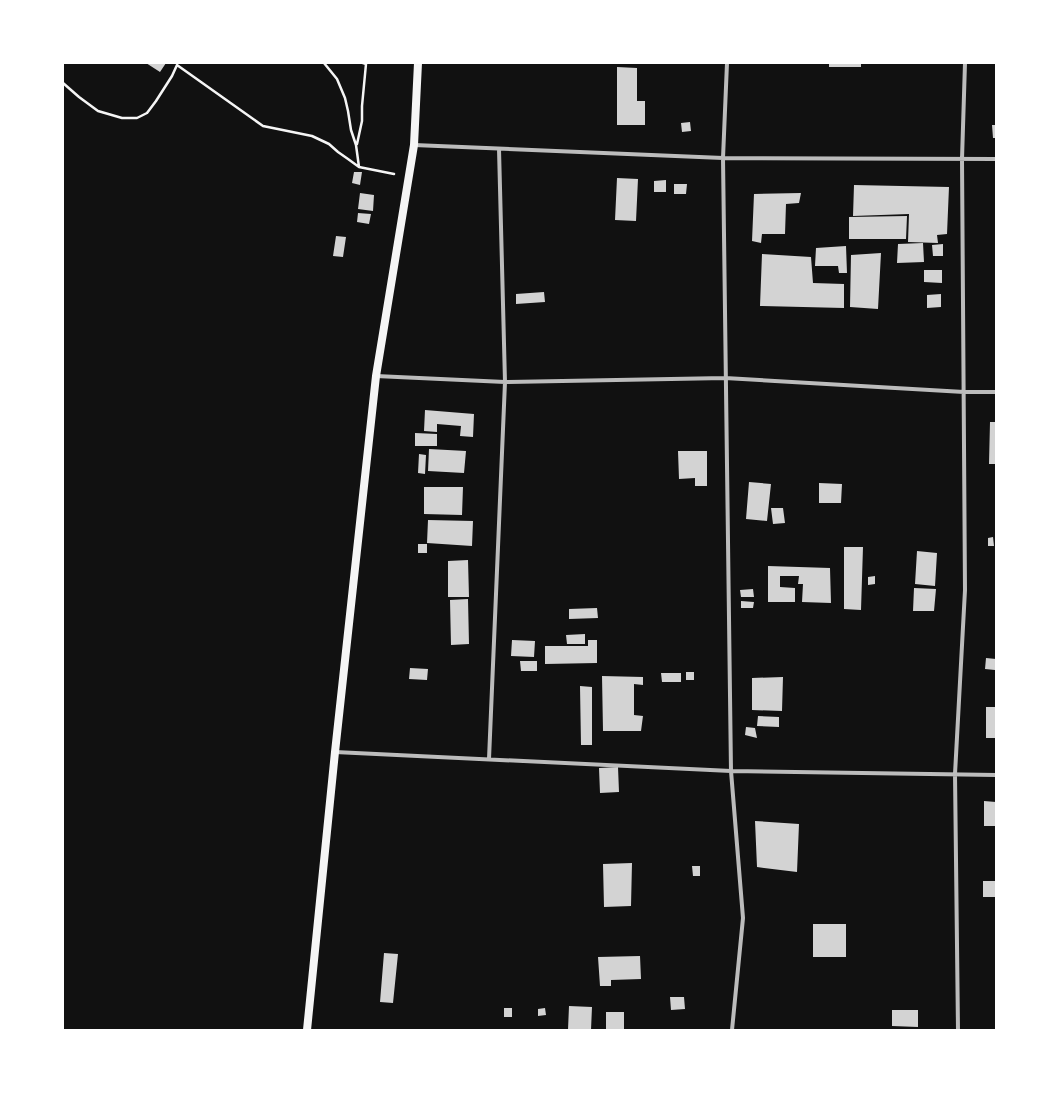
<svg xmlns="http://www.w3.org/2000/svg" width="1059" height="1093" viewBox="0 0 1059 1093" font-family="Karla,sans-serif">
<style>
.building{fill:#d3d3d3}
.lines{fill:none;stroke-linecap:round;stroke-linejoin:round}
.path{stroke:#f5f5f5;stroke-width:2.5}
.minor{stroke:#bcbcbc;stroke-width:4}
.secondary{stroke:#f5f5f5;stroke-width:8}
</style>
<rect width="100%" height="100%" fill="#111"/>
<!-- building -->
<path class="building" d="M146,63H166L160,72Z
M829,63H861V67H829Z
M617,67L637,68V101H645V125H617Z
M690,122L691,131L682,132L681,123Z
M992,125H996V138H993Z
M354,172H362L360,185L352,183Z
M617,178L638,179L636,221L615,220Z
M666,180V192H654V181Z
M674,184H687L686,194H674Z
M854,185L949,187L947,234L937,235L938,243L908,242L909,214L853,216Z
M360,193L374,195L373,211L358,209Z
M801,193L799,203L786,204L785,234H762L761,243L752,241L754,194Z
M358,213L371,214L369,224L357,222Z
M907,216L906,239H849V217Z
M336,236L346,237L343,257L333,256Z
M923,243L924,262L897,263L898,244Z
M943,244V256H933L932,245Z
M846,246L847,273H839L838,266H815L816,248Z
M881,253L878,309L850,307L851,255Z
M762,254L811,257L813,283L844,284V308L760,306Z
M924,270H942V283L924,282Z
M544,292L545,302L516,304V294Z
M941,294V307L927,308V295Z
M425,410L474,414L473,437L460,436L461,426L437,424V432L424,431Z
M990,422H996V464H989Z
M415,433L437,434V446H415Z
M429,449L466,451L464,473L428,471Z
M678,451H707V486H695V478L679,479Z
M419,454L426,455L425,474L418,473Z
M749,482L771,484L767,521L746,519Z
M819,483L842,484L841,503H819Z
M424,487H463L462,515L424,514Z
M771,508H783L785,523L773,524Z
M428,520L473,521L472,546L427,543Z
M993,537L994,546H988V538Z
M418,544H427V553H418Z
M844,547H863L861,610L844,609Z
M917,551L937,553L935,586L915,584Z
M468,560L469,597H448V561Z
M768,566L830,568L831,603L802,602L803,584H798L799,576H780V587L795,588V602H768Z
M875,576V584L868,585V577Z
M914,588L936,589L934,611H913Z
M753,589L754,597H741L740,590Z
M468,599L469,644L451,645L450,600Z
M741,601L754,602L753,608H741Z
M597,608L598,618L569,619V609Z
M585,634V644H567L566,635Z
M512,640L535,641L534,657L511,656Z
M588,640H597V663L545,664V646H588Z
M986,658L996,659L995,670L985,669Z
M520,661H537V671H521Z
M410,668L428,669L427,680L409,679Z
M686,672H694V680H686Z
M661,673H681V682H662Z
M602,676L643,677V685L634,684V715L643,716L641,731H603Z
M783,677L782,711L752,710V678Z
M580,686L592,687V745H581Z
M986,707H996V738H986Z
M758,716L779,717V727L757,726Z
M746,727L755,728L757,738L745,735Z
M618,767L619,792L600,793L599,768Z
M984,801L996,802V826H984Z
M755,821L799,824L797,872L757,867Z
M632,863L631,906L604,907L603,864Z
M692,866H700V876H693Z
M983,881H996V897H983Z
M813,924H846V957H813Z
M384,953L398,954L393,1003L380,1002Z
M640,956L641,979L611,980V986H600L598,957Z
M670,997H684L685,1009L671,1010Z
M569,1006L592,1007L591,1030H568Z
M504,1008H512V1017H504Z
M545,1008L546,1015L538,1016V1009Z
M892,1010H918V1027L892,1026Z
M606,1012H624V1030H606Z"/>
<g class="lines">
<!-- path -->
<path class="path" d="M324,63L337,79L345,98L348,111L351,130L356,145L359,167
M63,83L79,97L98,111L122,118H137L147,113L156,101L172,76L177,65L263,126L312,136L329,144L338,152L348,159L359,167L394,174
M357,144L362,121V106L366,64L363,63"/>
<!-- minor -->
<path class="minor" d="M727,63L723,158L731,771L743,918L732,1030
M414,145L723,158L996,159
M376,376L505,382L725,378L964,392H996
M335,752L731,771L996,775
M489,759L505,382L499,149
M958,1030L955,774L965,590L962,159L965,63"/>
<!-- secondary -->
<path class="secondary" d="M307,1030L335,752L376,376L414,145L418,63"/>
</g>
<!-- border -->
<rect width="1059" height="1093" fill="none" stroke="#ffffff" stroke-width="128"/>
</svg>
